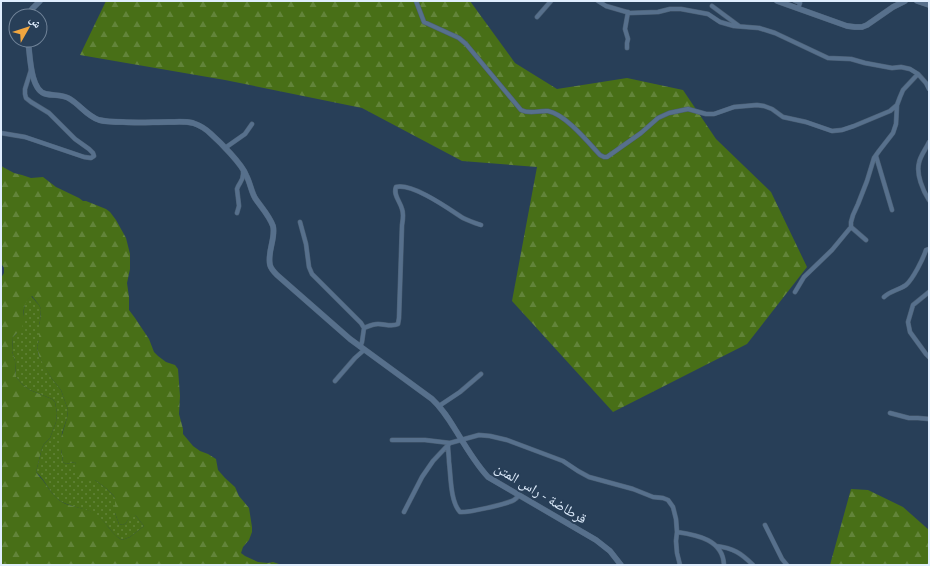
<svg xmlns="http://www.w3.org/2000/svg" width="930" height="566" viewBox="0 0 930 566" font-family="'Zilla Slab','Noto Naskh Arabic',serif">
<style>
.grass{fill:url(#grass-dots)}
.forest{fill:url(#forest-firs);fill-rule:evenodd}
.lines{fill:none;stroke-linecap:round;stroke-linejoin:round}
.street-casing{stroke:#4a5e73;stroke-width:5}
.secondary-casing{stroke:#4a5e73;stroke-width:6}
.street{stroke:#57708c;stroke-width:4}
.secondary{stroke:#57708c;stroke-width:5.5}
.labels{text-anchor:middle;stroke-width:4;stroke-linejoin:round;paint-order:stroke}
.street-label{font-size:14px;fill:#e0eefe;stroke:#283f58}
</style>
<defs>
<pattern id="grass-dots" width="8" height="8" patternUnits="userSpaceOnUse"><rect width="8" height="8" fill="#486f17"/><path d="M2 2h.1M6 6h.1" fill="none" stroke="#62843a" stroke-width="1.8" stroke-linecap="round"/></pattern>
<pattern id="forest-firs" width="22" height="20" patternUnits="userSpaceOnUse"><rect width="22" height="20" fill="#486f17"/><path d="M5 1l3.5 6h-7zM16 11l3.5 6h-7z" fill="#62843a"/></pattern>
</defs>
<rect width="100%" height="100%" fill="#283f58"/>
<!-- grass -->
<path class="grass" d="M31,296L39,305L41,309L40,321L39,325V340L37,347L39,356L52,379L61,390L68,410L67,418L62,433L61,442V449L63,462L66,464L75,462L81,478L91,480H95L107,489L113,495L115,498V513L119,524L123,525L126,523L132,513L136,516L144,526L130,537L122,540C110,533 107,522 96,515C86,507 70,508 59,500C51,494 46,483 40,476L36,472L42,448L44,444L50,438L56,422L57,413L55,402L52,399L30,390L23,385L16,377L15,361L12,351L13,337L17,333L23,321V317L25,302Z"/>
<!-- forest -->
<path class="forest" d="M106,1H470L515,63L557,89L627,78L683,90L716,139L771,192L807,267L747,344L613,412L512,301L537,167L462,161L362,108L225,80L80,55Z
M1,166L14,173L22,175L31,178L43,177L56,187L79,198L83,201H86L106,209L110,212L116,220L126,238L130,254V269L127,283L129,297V310L135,318L149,339L154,352L158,356L166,362L175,365L178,369L180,396L179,414L183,429V434L193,446L200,451L208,454L216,459L218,470L225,478L235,487L239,496L249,508L252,527V532L249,540L243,547L241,553L245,556L258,562L268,563L273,562L282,565H1V278L4,273V268L1,263ZM32,296L39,305L41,309L40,321L39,325V340L37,347L39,356L43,364L52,379L61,390L68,410L67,418L61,438V449L63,462L66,464L75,462L76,466L74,470C78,479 85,481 95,480L107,489L113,495L115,498V513L119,524L123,525L126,523L132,514L136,516L144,526L130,537L122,540C110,533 107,522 96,514C86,507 69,508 59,500C51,494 46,483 39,476L36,472L42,448L44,444L50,438L56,422L57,413L55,402L52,399L30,390L23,385L16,377L15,361L12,351L13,337L17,333L21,332C22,329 23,325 23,322C24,311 22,303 32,296Z
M851,489L868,490L903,507L929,530V565H830Z"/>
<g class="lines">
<defs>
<path id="street" d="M416,1L424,22L459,38L466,44L521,110C532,115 537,110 548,111C565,114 588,142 600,155L604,157H607L641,133L658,118L669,113L688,109L706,114H714L734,107L757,105L764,106L772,109L783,117L806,122L832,131L842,130L854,126L890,111L897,105
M598,1L606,6L630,13L658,12L670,9H681L708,14L720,22L734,26L759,28L775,33L828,58L851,59L865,63L892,68L901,67L910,69L918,74L926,83L929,89
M795,1L800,3L798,8
M712,6L739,26
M537,17L551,1
M627,48V43L628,39L625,29L628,12
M1,133L25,137L84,157L91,158L94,156L93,153L89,149L75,139L49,113L31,102L26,98L25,94V89L31,70
M929,142C926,149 920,156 919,163C916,174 923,191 929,200
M225,148L245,134L252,124
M876,156L892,210
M237,213L239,206L237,189C239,182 244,181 243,172
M300,222L306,244L309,267L312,274L361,323L364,328L362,342L360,347
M866,240L851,227V222L853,215L858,204L867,181L874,158L879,151L893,133L896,124L897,105L900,97L903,90L918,74
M795,292L804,277L832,250L851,227
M929,292L913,305L908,322L910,332L926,354L929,357
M884,297C890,291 899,290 906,285C913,279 923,259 926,250L929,249
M364,328C369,326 373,324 378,324C385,324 392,327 398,324L399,318L402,225C403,219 404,214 402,209C400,201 393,195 396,187C413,183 449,209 463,218C469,221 475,223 481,225
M335,381L355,358L364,350
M439,406L460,392L481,374
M890,413L909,418H918L929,419
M392,440H425L450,443
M519,495C517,498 517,498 514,500C507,504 468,513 460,512C450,501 451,476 449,462C449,456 448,451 448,445L450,443L479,435L490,436L507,440L563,461L578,471L589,477L633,489L653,497L663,498L668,500L673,507L676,519L677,532L676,541L677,553L680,565
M404,512L422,477L433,461L448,445
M765,525L782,559L787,565
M677,532C698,535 723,540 724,565
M716,546C733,548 741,553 753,565"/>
<path id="secondary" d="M777,1L847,26L855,27H862L867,25L893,7L905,1
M917,1L929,5
M29,16L32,9L40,1
M28,40C30,54 30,91 46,94C54,96 63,94 70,99C80,105 87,116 99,120C107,122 115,122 123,122C138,123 153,122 169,122C176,122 185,121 193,123C199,125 206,129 211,134C220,142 242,164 246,175C250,182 251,191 255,198C261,207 269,215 273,226C276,238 267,252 270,265C271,269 274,272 277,275L350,339L432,399C443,409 450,421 458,434C467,449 476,464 488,477L596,540L610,551L621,565"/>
</defs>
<!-- street casing -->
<use href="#street" class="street-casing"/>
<!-- secondary casing -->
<use href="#secondary" class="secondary-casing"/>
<!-- street -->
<use href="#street" class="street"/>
<!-- secondary -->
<use href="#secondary" class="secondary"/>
</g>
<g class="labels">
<!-- street labels -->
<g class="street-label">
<text transform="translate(541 493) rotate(31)" y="5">قرطاضة - راس المتن</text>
</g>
</g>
<!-- border -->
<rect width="930" height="566" fill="none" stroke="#e0eefe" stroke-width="4"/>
<!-- north arrow -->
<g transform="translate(28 28) rotate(51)"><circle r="19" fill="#283f58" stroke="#72859a"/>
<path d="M0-3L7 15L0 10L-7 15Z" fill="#f1a63f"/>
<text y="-6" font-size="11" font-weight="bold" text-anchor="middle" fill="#e0eefe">ش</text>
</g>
</svg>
